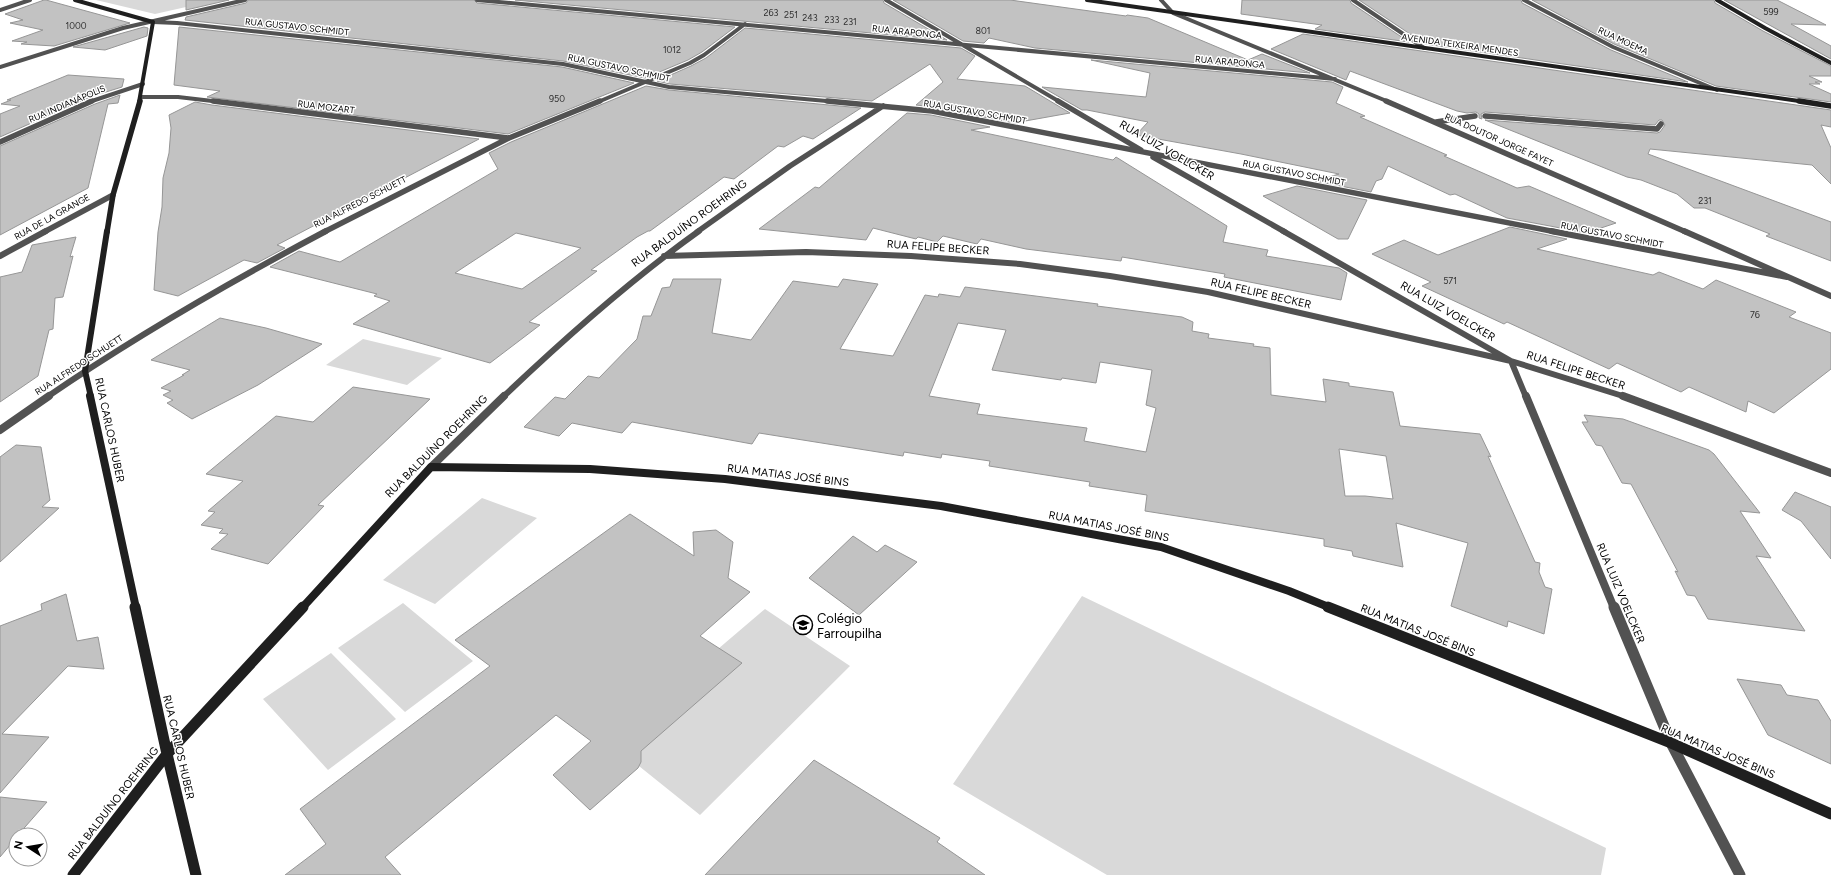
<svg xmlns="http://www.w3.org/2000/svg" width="1831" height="875" viewBox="0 0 1831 875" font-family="Figtree,sans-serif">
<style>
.green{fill:#d9d9d9}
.building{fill:#c2c2c2;stroke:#969696;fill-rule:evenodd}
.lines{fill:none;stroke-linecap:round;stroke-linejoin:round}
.street-far4{stroke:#525252;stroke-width:4}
.street-far3{stroke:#525252;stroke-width:5.5}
.street-far2{stroke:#525252;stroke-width:6}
.street-far1{stroke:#525252;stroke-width:8}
.street{stroke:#525252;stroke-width:11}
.secondary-far4{stroke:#1f1f1f;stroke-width:4}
.secondary-far3{stroke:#1f1f1f;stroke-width:5.5}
.secondary-far2{stroke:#1f1f1f;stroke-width:6}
.secondary-far1{stroke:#1f1f1f;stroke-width:8}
.secondary{stroke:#1f1f1f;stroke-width:11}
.labels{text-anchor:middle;stroke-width:3;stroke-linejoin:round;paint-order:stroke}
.number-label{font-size:9px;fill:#303030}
.far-street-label{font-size:9px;fill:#000;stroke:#fff}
.street-label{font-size:11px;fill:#000;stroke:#fff}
.near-poi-label{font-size:13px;fill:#000;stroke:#fff;text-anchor:start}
</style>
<rect width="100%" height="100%" fill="#fff"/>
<!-- green -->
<path class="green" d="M96,0H217L155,14Z
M363,339L442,358L407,385L326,365Z
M482,498L537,518L435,604L383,580Z
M1082,596L1606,848L1601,875H1107L953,784Z
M403,603L473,661L405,712L338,648Z
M765,609L850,666L700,815L609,742Z
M331,653L396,719L328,770L263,699Z"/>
<!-- building -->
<path class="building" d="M44,0H46L130,23L54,46L21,44L27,42L12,41L43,30L10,23L23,20L5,14Z
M186,0H229L186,10Z
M248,0H474L477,3L735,27L702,52L688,60L645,78L563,61L185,20L186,17L246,3Z
M515,0H883L884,3L947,40Z
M893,0H1010L1126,16L1127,15L1148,18L1248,60L1262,54L1310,73L1035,48L989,38L984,43L963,41Z
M1242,0H1350L1351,3L1409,42L1315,29L1322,25L1241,14Z
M1359,0H1521L1522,3L1611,50L1688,82L1425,44Z
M1532,0H1714L1715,3L1763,31L1831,66V76H1809L1822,82H1815L1820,84H1809L1831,94V102L1716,86L1614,44Z
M1724,0H1777L1826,25L1791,24L1831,46V59Z
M144,27L148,28L147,36L105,50L73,47Z
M179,27L562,67L634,83L508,134L207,97L220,91L174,85Z
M745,28L961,48L975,56L957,79L1025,86L1070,113L1014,123L933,107L916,105L943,82L930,64L872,101L670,84L657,81L691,66L706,58Z
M1303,34L1831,110V127L1821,125L1831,148V184L1812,165L1650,149L1648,154L1831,222V261L1766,236L1770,234L1705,208H1694L1677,194L1641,180L1627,177L1485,120L1657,133L1660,132L1665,125L1662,120H1659L1655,125L1485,112L1481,114L1482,119L1479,118V114L1476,112L1467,113L1457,111L1350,71L1346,80L1271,49Z
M1091,60L1332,82L1343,87L1336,103L1365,116L1360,117L1447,155L1444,156L1517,188L1529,186L1616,223L1586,233L1550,226L1507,218L1455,194L1450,195L1388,166L1382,179L1376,181L1371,192L1315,181L1339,174L1241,154L1136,135L1148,122L1087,110H1082L1042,87L1146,97L1150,73Z
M68,75L124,79L122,87L90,97L0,137V114L20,106L1,104L11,100H7Z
M646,86L669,90L861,108L813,139L803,136L784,147L778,146L734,179L724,177L650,231H648L637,237L591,270L597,271L529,322L540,325L490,363L353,324L390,301L374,296L377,294L270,267L299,251L340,262L498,169L489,153L511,142ZM516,233L581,248L522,289L455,273Z
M120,95L118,103L108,104L88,188L0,235V146L95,104Z
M195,102L212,105L479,139L277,245L285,248L257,263L244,260L178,296L154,290L158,232L162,207L163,178L169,153L171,128L169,115Z
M907,113L931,115L990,127L971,130L1113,160L1116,157L1227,226L1223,242L1268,250L1266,256L1339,268L1347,273L1341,300L1224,277L1225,274L1122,257L1121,261L1026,249L981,239L977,244L943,236L937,242L918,237L916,239L873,228L866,240L759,229L815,187L819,188Z
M1297,186L1367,200L1348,239H1338L1263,196Z
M1510,227L1567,239L1537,249L1653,275L1659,272L1703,289L1716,280L1796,312L1789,317L1831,333V369L1774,413L1748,401L1746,412L1689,387L1681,392L1617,363L1609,369L1507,322L1504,324L1422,286L1431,282L1372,254L1404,240L1438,255Z
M76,237L70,257L73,256L63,297L55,298L53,329L49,330L38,376L0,402V277L22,272L32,245Z
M673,279H721L712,333L751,340L793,281L838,287L843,279L878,284L840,349L893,356L925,295L938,297L939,294L960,297L965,287L1098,304L1097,306L1182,317L1193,322L1192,331L1209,334L1208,338L1254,344L1253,346L1270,348L1271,395L1326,402L1323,379L1349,383V386L1393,392L1400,426L1480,434L1491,457L1488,456L1535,562L1540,563L1539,572L1545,587L1552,589L1544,634L1508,621L1507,627L1451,606L1468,543L1396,523L1403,567L1353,556L1352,551L1324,546V539L1145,511L1147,495L1089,486L1090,482L989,466L990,461L942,454L941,458L904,452L903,456L759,433L752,444L632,422L622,433L572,423L559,436L524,427L555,397L565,399L588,376L599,378L637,339L643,316H651L662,288L670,287ZM958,323L1006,330L992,370L1061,380L1062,378L1096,383L1100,362L1152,370L1146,405L1156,408L1146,452L1084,441L1087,428L977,414L980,404L929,396ZM1339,449L1386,456L1393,499L1365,496H1345Z
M220,318L266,328L322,344L258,385L192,419L167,403L173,400L163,395L171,391L161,388L184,375H182L190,370L151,360Z
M353,387L430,399L318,505L324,506L268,564L211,549L228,534L219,533L223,529L201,525L215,512L208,511L243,481L206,474L276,416L313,422Z
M1584,415L1623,419L1709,450L1714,454L1760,513L1740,511L1771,558L1756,556L1805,631L1708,619L1695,596L1687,595L1675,571L1678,572L1631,484L1622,483L1602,446L1596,445L1582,422H1588Z
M16,445L41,447L50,500L42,507L59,508L0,562V457Z
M1795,492L1831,507V559L1801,521L1782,510Z
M630,514L694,556L693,532L716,530L733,542L728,578L750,592L700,636L742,663L641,751V762L638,768L590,810L553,775L591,741L556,715L385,857L401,875H285L326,844L300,809L490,666L455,640Z
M853,536L877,552L885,545L917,562L859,615L809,578Z
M66,594L77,641L98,637L104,669L68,666L2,734L49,737L0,793V626L42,610L41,604Z
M1737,679L1781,685L1787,695L1818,700L1831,721V764L1768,735Z
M814,760L940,838L937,842L985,875H705Z
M0,797L47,802L18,835H16V838L0,857Z"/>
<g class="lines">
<!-- street-far4 -->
<path class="street-far4" d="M477,0L1335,79
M886,0L1060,102
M1161,0L1173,13L1389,102
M1353,0L1424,48
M1524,0L1613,47L1717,90
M0,10L30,0
M153,22L177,23L563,64L669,87L838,102
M0,67L123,28L245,0
M141,97H178L221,102
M89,102L143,84
M598,102L690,63L704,55L745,24"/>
<!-- street-far3 -->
<path class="street-far3" d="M213,101L508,138
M827,101L932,111L1556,232
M1058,101L1141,150
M1386,101L1686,232
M1485,116L1657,129L1661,124
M1436,122L1475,116
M0,142L92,101
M1153,157L1285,232
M44,232L113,195
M324,232L509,138L600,101
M697,232L790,166L883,106"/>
<!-- street-far2 -->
<path class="street-far2" d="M1283,231L1511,361L1526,397
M1551,231L1787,277
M1684,231L1831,296
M0,256L46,231
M664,256L806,252L911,256L1020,264L1110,276L1208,292L1511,361L1626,397
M47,397C136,336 230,282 326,231
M503,397C565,338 629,281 699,231"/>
<!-- street-far1 -->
<path class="street-far1" d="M1526,396L1614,608
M1623,396L1831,473
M0,430L49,396
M431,467L504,396"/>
<!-- street -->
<path class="street" d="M1614,607L1671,743L1740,875"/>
<!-- secondary-far4 -->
<path class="secondary-far4" d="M75,0L153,22L139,102
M1087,0L1806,102
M1717,0L1765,28L1831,63"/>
<!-- secondary-far3 -->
<path class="secondary-far3" d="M1799,101L1831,106
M107,232L113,195L140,101"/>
<!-- secondary-far2 -->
<path class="secondary-far2" d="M91,397L85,371L107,231"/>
<!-- secondary-far1 -->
<path class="secondary-far1" d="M90,396L136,608
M302,608L431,467L590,469L725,479L941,506L1161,547L1289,591L1331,608"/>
<!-- secondary -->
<path class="secondary" d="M135,607L167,754L196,875
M1328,607L1671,743L1831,814
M73,875L167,754L303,607"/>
</g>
<!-- icons -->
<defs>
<symbol id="school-ring" viewBox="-11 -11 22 22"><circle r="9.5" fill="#fff" stroke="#000" stroke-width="1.5"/><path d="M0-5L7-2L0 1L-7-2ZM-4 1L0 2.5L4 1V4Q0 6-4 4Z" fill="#000"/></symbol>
</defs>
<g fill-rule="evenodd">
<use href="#school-ring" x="792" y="614" width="22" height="22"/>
</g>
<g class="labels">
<!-- number labels -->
<g class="number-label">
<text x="1771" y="15">599</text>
<text x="771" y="16">263</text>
<text x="791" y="18">251</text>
<text x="810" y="21">243</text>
<text x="832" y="23">233</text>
<text x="850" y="25">231</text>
<text x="76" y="29">1000</text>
<text x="983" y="34">801</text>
<text x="672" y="53">1012</text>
<text x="557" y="102">950</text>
<text x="1705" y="204">231</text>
<text x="1450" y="284">571</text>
<text x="1755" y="318">76</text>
</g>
<!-- far-street labels -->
<g class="far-street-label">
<text transform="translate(297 27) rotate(6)" y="3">RUA GUSTAVO SCHMIDT</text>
<text transform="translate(907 32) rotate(6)" y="3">RUA ARAPONGA</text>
<text transform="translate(1623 41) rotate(25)" y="3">RUA MOEMA</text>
<text transform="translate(1460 45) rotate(8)" y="3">AVENIDA TEIXEIRA MENDES</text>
<text transform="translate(1230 62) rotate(5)" y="3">RUA ARAPONGA</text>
<text transform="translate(619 68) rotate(12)" y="3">RUA GUSTAVO SCHMIDT</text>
<text transform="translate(67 104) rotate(-23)" y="3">RUA INDIANÁPOLIS</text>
<text transform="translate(326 107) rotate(7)" y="3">RUA MOZART</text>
<text transform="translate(975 112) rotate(10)" y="3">RUA GUSTAVO SCHMIDT</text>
<text transform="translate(1499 140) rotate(24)" y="3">RUA DOUTOR JORGE FAYET</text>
<text transform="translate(1294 173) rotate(11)" y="3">RUA GUSTAVO SCHMIDT</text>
<text transform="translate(360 202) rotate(-27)" y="3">RUA ALFREDO SCHUETT</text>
<text transform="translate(52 217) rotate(-29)" y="3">RUA DE LA GRANGE</text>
<text transform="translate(1612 235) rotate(11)" y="3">RUA GUSTAVO SCHMIDT</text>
<text transform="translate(79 365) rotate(-33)" y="3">RUA ALFREDO SCHUETT</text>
</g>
<!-- street labels -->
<g class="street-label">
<text transform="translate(1167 150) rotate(30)" y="4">RUA LUIZ VOELCKER</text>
<text transform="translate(689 223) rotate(-36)" y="4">RUA BALDUÍNO ROEHRING</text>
<text transform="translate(938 247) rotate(4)" y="4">RUA FELIPE BECKER</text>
<text transform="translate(1261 293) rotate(13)" y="4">RUA FELIPE BECKER</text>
<text transform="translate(1448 311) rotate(30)" y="4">RUA LUIZ VOELCKER</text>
<text transform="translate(1576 370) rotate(18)" y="4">RUA FELIPE BECKER</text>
<text transform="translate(110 430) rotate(78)" y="4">RUA CARLOS HUBER</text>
<text transform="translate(436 446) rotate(-45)" y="4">RUA BALDUÍNO ROEHRING</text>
<text transform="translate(788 475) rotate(7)" y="4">RUA MATIAS JOSÉ BINS</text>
<text transform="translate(1109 526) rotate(11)" y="4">RUA MATIAS JOSÉ BINS</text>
<text transform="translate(1621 593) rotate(67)" y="4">RUA LUIZ VOELCKER</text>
<text transform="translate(1418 630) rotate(22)" y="4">RUA MATIAS JOSÉ BINS</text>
<text transform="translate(179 747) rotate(77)" y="4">RUA CARLOS HUBER</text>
<text transform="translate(1718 751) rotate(23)" y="4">RUA MATIAS JOSÉ BINS</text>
<text transform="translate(113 803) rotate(-52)" y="4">RUA BALDUÍNO ROEHRING</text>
</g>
<!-- near-poi labels -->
<g class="near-poi-label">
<text x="817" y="623">Colégio<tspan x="817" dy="15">Farroupilha</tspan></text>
</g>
</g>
<!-- north arrow -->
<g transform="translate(28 847) rotate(282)"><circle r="19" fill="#ffffff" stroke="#999999"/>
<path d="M0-3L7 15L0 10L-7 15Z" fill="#000000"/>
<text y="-6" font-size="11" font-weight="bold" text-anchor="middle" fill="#000000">N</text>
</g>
</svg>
